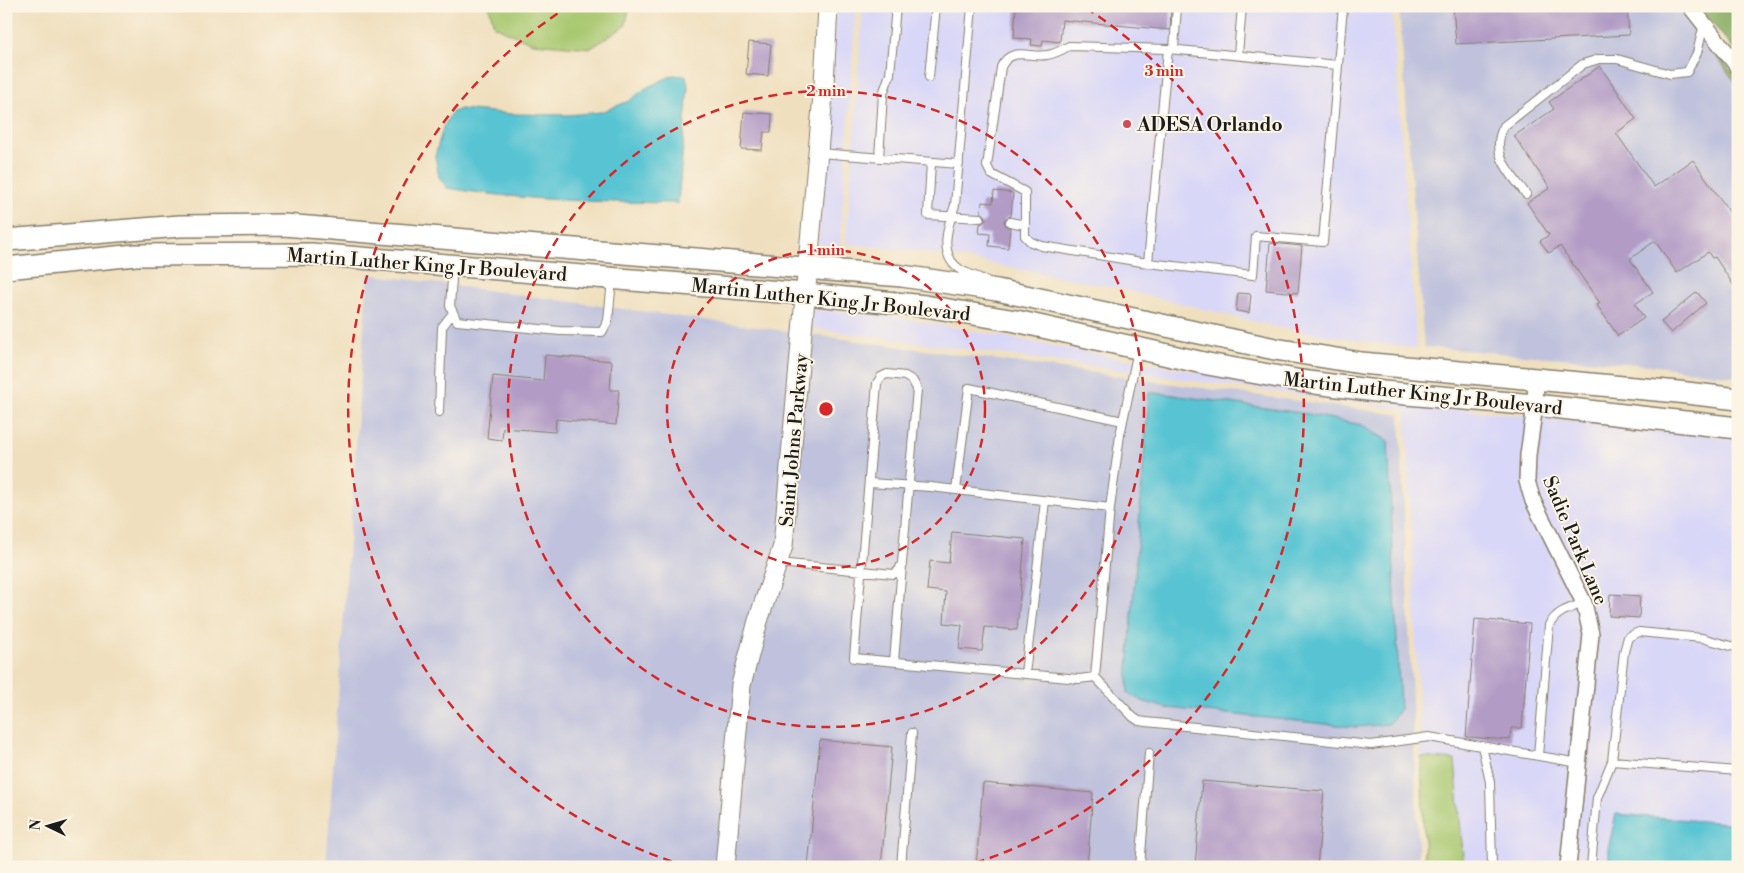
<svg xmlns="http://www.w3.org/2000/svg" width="1744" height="873" viewBox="0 0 1744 873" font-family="'Libre Bodoni',serif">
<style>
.built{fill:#d9d7f8}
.industrial{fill:#c0c2dd}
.green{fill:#a8c870;stroke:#627246}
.forest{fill:#86ac62;stroke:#51643f}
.water{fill:#59c4d3;stroke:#3a7078}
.building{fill:#b29cc6}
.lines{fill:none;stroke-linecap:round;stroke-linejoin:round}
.service-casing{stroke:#867e6d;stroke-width:10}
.minor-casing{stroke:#867e6d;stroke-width:18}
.tertiary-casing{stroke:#867e6d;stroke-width:21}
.secondary-casing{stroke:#867e6d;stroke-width:24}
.path{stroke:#867e6d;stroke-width:2.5;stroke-dasharray:1 4;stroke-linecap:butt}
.service{stroke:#fff;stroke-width:8}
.minor{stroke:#fff;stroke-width:15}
.tertiary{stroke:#fff;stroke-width:19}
.secondary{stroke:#fff;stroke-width:21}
.ring{fill:none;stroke:#d62828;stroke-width:2.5;stroke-dasharray:9 6}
.poi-dot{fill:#d1495b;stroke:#fcf5e5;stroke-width:2}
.labels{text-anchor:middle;stroke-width:4;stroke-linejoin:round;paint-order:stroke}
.poi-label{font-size:19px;font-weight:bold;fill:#1c1c1c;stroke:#fcf5e5;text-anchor:start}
.street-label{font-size:19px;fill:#1c1c1c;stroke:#fcf5e5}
.centre{fill:#d62828;stroke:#fcf5e5;stroke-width:2.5}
.ring-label{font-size:15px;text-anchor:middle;font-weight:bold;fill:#d62828;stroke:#fcf5e5;stroke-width:4;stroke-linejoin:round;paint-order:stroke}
</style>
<rect width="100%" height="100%" fill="#fcf5e5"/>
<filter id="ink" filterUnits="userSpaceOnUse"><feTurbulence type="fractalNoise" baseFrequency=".02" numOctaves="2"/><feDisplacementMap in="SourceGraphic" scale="10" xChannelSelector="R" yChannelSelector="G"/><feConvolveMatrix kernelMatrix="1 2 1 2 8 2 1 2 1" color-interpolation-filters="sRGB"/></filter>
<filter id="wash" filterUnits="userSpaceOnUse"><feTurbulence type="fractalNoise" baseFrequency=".0096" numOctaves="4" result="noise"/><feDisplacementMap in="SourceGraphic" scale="20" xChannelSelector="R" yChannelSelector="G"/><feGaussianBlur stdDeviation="1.12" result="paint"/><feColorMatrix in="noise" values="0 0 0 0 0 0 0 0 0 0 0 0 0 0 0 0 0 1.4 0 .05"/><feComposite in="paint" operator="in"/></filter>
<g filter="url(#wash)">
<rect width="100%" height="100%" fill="#efdfbe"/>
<!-- built -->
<path class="built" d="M836,6H856L840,246L818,244Z
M863,6H1392L1417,349L1285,329L1117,288L967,259L846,243Z
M813,310L885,315L1354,401L1424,405L1738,439V824L1616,814L1609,845V867H1464L1455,760L1421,757L1406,415L1405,411L1401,409L811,328Z"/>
<!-- industrial -->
<path class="industrial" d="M1399,6H1681L1738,86V377L1649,365L1424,347Z
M368,274L1400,415L1419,867H326Z"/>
<!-- green -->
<path class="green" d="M489,6H630L625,26L591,48L532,43L494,26Z
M1421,757L1455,760L1464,867H1425Z"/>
<!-- forest -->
<path class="forest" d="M1699,6H1738V55Z
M1687,15L1738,79V86Z"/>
<!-- water -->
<path class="water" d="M673,75L686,76L688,87L678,203C601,202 523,201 447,188L439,177L435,156L443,128L451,113L460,109L512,114L568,115L601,112L629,101L646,88Z
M1149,393L1166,394L1308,414L1362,425L1388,441L1400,709L1389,724L1356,727L1167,708L1145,702L1128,694V668Z
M1616,814L1738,824V867H1609V845Z"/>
<g id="blocks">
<!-- building -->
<path class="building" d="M1016,6H1171L1170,30L1062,20L1060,42L1043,40L1042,46L1031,45L1032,39L1014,38Z
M1453,6H1627L1629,35L1456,44Z
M749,42L771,44L768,76L746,74Z
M1600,66L1636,119L1616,133L1654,187L1693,160L1738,224V292L1715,257L1712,258L1708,252L1677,273L1655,241L1630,259L1653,292L1635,304L1644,318L1618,336L1597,305L1600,303L1560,246L1549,253L1540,241L1549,235L1527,203L1550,188L1514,136L1554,109L1549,102Z
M744,112L772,114L771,132H764L762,150L741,149Z
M994,191L1013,193L1011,216L1006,218L1004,221L1006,226L1010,228L1008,248L989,246L990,234L979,233L980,224L983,223L986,219L985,215L981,212L982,202L993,203Z
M1270,243L1302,246L1298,293L1266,290Z
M1697,292L1706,303L1671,333L1661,322Z
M1238,293L1251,294L1249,313L1236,311Z
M545,355L612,361L610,390H619L616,425L556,419L555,432L503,428L502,440L487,438L493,376L543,381Z
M952,532L1025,539L1017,630L985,627L982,651L959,649L962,625L944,623L946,592L927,590L930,561L949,563Z
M1610,594L1640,596L1639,618L1609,616Z
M1475,619L1530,624L1522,728H1511L1510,740L1466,737Z
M820,740L892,747L881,867H808Z
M1202,781L1324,791L1317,867H1195Z
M983,783L1093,793L1087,867H976Z"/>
</g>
</g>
<g filter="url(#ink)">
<use href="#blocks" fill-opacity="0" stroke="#867e6d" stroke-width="1"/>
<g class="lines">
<defs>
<path id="service" d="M972,6L955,205C948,225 937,256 961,270C969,275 978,276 985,281
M1174,49L1177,6
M1238,55L1242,6
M1338,65L1168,49L1148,263L1253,275L1256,236L1323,242L1343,6
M929,77L936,6
M819,153L959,164
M879,158L883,94L890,74L896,6
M931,162L928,215L980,218
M1526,194C1510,173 1489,153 1504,126L1583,64L1599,59H1617L1670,74L1687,72L1697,53L1704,24
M1010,222L1025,225
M1148,263L1042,246L1031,242L1025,236V192L991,174L987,166L1001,67C1011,46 1029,58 1047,55C1055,54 1062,50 1069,46L1168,49
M453,266L450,306L457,321L560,331L602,332L608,321L612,280
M439,412L442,327L453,313
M956,490L969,388L1123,421
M1110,508L1120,435L1138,350
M778,563L894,574L899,570L902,563L917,389L913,381L905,376L887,374L881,377L877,383L854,658L1079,679L1095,677L1110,508L931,487L869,483
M894,661L902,566
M1025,674L1045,501
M1095,677L1133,717L1139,721L1146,722L1371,745L1429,737L1579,763
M1482,746L1490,782L1492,867
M1538,756L1549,625C1557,611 1570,608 1584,603
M1612,761L1738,771
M901,867L912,733
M1140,867L1149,753
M1591,867L1597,798L1612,761L1624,652L1628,637L1639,632L1702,638L1738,648"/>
<path id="minor" d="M1690,6L1738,67
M1536,379L1535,405L1528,455L1527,481L1533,501L1584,603L1591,634L1568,867"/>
<path id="tertiary" d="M725,867L741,685L758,621L783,546L824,84L828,6"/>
<path id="secondary" d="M6,240L180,226L284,225L902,276L997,290L1275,349L1361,363L1678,392L1738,399
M6,268L136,255L311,254L806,294L925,306L1016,321L1208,364L1301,381L1383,392L1535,405L1738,428"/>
</defs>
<!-- service casing -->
<use href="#service" class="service-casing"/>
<!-- minor casing -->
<use href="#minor" class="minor-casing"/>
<!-- tertiary casing -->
<use href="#tertiary" class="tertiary-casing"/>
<!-- secondary casing -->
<use href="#secondary" class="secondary-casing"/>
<!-- path -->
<path class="path" d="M6,79L12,6"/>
<!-- service -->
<use href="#service" class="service"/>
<!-- minor -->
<use href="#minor" class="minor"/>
<!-- tertiary -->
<use href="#tertiary" class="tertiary"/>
<!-- secondary -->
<use href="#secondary" class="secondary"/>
</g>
</g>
<!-- distance rings -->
<g class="ring">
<circle cx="826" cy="409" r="159"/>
<circle cx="826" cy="409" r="318"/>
<path d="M686 866A478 478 0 0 1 566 8M1086 8A478 478 0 0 1 966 866"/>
</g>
<!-- markers -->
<circle class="poi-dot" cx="1127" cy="124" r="5"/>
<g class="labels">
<!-- poi labels -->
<g class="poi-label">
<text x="1137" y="131">ADESA Orlando</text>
</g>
<!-- street labels -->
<g class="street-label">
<text transform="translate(427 264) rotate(4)" y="7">Martin Luther King Jr Boulevard</text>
<text transform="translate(831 299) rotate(6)" y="7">Martin Luther King Jr Boulevard</text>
<text transform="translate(1423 393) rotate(6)" y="7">Martin Luther King Jr Boulevard</text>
<text transform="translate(793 440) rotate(-85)" y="7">Saint Johns Parkway</text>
<text transform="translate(1576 540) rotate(67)" y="7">Sadie Park Lane</text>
</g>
</g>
<circle cx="826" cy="409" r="8" class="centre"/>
<g class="ring-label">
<text x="1164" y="76">3 min</text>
<text x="826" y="96">2 min</text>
<text x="826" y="255">1 min</text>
</g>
<!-- margin -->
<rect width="1744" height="873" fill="none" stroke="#fcf5e5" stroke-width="25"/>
<!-- north arrow -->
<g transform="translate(48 826) rotate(275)" stroke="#fcf5e5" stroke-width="4" paint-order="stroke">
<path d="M0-4L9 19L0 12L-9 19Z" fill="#1c1c1c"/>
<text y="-8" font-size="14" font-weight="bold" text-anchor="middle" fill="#1c1c1c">N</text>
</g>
</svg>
